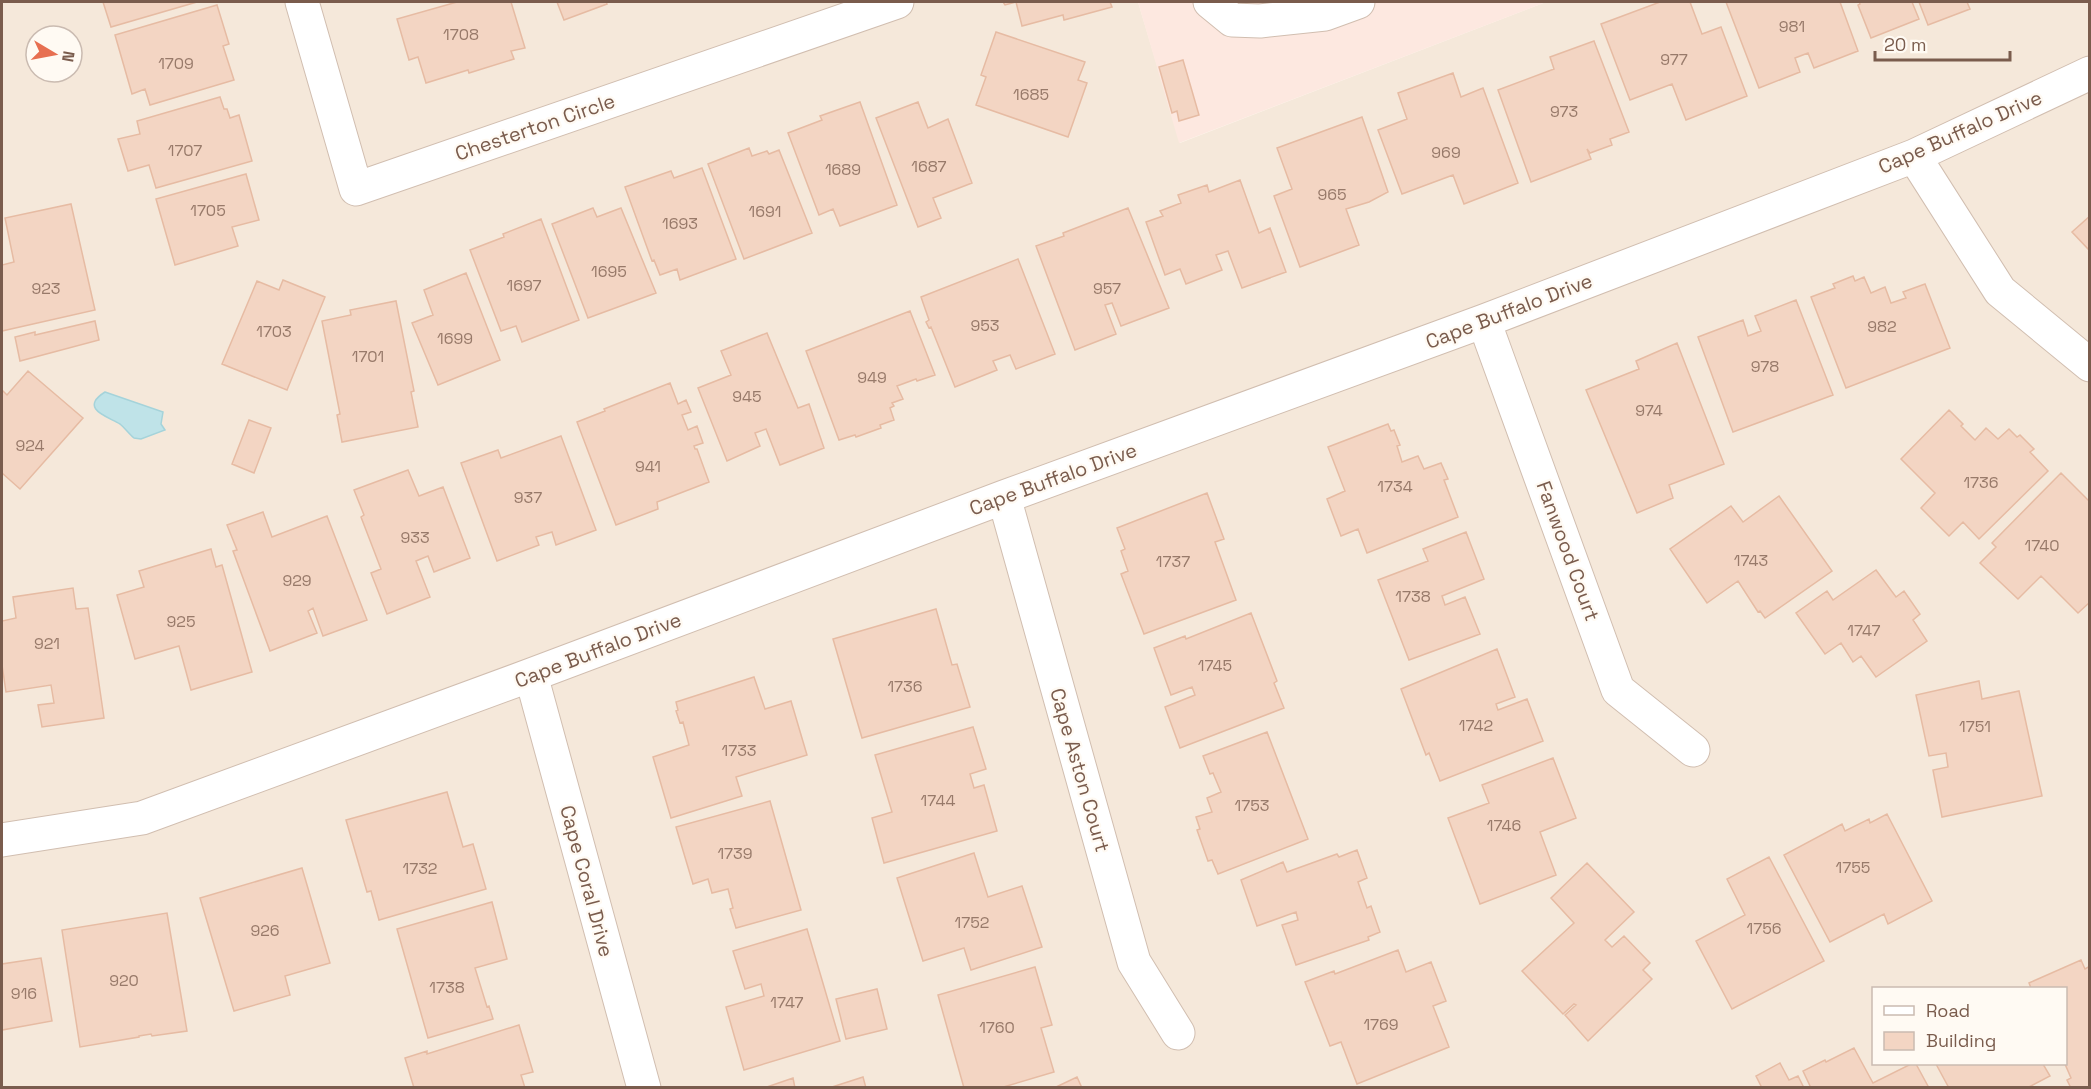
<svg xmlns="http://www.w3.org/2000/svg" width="2091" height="1089" viewBox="0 0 2091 1089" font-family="'Space Grotesk',sans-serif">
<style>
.residential{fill:#f5e8da;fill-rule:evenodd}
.commercial{fill:#fde8e0}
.water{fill:#bfe3e8;stroke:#a5d3da;stroke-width:1.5}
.building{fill:#f3d5c3;stroke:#e6bba3;stroke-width:1.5}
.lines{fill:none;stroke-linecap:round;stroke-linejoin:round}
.minor-casing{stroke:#d1beb0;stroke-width:35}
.minor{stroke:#fff;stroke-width:33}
.labels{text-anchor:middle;stroke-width:4.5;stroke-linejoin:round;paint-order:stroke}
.number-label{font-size:16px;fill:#987a6a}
.street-label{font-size:20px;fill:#7a5c4d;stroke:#fffaf3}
</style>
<rect width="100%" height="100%" fill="#fdf6ec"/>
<!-- residential -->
<path class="residential" d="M2,2H1138L1180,143L1546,2H2089V1087L2,1088ZM36,36H72V72H36ZM1874,988H2066V1064H1874Z"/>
<!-- commercial -->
<path class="commercial" d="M1138,2H1546L1179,143Z"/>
<!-- water -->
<path class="water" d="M105,392L163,412L161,424L165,430L141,439L134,438C129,434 125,428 120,424C109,417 78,409 105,392Z"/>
<!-- building -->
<path class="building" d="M103,2H197L111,27Z
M457,2H511L525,48L511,51L514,59L469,73L468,70L426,83L418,57L409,60L397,19Z
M557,2H606L607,4L564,20Z
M1003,2H1110L1112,7L1064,20L1063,15L1022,26L1016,2L1005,5Z
M1660,2H1690L1702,34L1721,27L1747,96L1686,120L1672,84L1630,100L1601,24Z
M1726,2H1840L1858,51L1814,68L1808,53L1795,58L1800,72L1759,88Z
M1859,2H1912L1919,19L1871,38L1858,5L1860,4Z
M1919,2H1967L1970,9L1928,25Z
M217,5L229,44L223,46L234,80L150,105L145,89L132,94L115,35Z
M996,32L1085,62L1078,80L1087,83L1068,137L976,105L986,77L981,75Z
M1594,41L1629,132L1610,139L1612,145L1590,153L1587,149L1591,159L1531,182L1498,90L1554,69L1550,57Z
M1183,60L1199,115L1179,121L1177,111L1172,113L1159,67Z
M1453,73L1461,97L1483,88L1518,183L1464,204L1453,175L1402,194L1378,130L1407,119L1398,93Z
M220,97L224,109H227L230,118L239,115L252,161L156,188L149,165L128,171L118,139L140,134L137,121Z
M860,102L897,205L840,226L833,209L819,215L788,133L822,120L820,116Z
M918,102L928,128L948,119L972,183L933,198L941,218L918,227L876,118Z
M1362,117L1388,192L1369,202L1346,209L1359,245L1300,267L1274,196L1292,189L1277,148Z
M749,148L752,156L767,151L769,154L779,150L812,233L744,259L708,164Z
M702,168L736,259L680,280L677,269L660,275L654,260L652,261L625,187L671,171L674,178Z
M246,174L259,220L232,227L238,246L175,265L156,199Z
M1240,180L1259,233L1270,228L1286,272L1242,288L1228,251L1216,255L1222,270L1186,284L1180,269L1165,275L1146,222L1163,216L1160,211L1181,203L1178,195L1207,185L1209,192Z
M71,204L95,310L2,331V265L14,262L5,218Z
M593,208L597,217L621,208L656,293L588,318L552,224Z
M1128,208L1169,308L1121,326L1112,303L1105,305L1116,334L1075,350L1036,246L1064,236L1063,233Z
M2090,216V251L2072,232Z
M541,219L579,320L522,342L516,326L501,331L470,250L504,237L503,234Z
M1018,259L1055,354L1016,369L1010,355L993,361L997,370L955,387L931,327L929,328L926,322L929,320L921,297Z
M466,273L500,360L438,385L412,323L433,315L424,290Z
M1853,276L1855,281L1864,277L1871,293L1885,287L1891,303L1906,298L1903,292L1925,284L1950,348L1846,388L1811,297L1835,288L1833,284Z
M283,280L325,297L287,390L222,364L257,281L279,290Z
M1796,300L1833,395L1733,432L1698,337L1743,320L1748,336L1761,331L1755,316Z
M396,301L414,391L411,392L418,427L342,442L337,415L340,414L322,321L351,315L350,310Z
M910,311L935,375L917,381L916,379L897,386L903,399L892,403L894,406L890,408L894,420L880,425L881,428L856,437L855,435L839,440L806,351Z
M95,321L99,340L20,361L15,337L35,332V335Z
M767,333L798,408L809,404L824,448L780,465L766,429L755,433L760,446L727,461L698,388L731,375L721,351Z
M1677,343L1724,464L1669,485L1673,498L1637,513L1586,390L1639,369L1636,361Z
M28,371L83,418L20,489L2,473V390L7,395Z
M670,383L678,404L686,400L691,412L682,415L688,430L697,426L703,443L694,446L695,449H697L709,482L657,502L658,509L616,525L577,422L605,411L604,409Z
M1949,410L1963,424L1961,426L1975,440L1986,428L1998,439L2009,429L2017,437L2020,435L2034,449L2030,452L2048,471L1979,539L1963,522L1949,536L1921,508L1935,493L1901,459Z
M249,420L271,428L254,473L232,464Z
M1388,424L1391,431L1394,430L1400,445L1397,446L1402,462L1418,456L1424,469L1441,463L1448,479L1444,480L1458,517L1367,553L1358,529L1341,536L1327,499L1345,491L1328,447Z
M561,436L596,530L556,545L552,532L536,537L539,545L497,561L461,463L498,450L501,458Z
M408,470L419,496L443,487L470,558L434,572L428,556L416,561L430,597L387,614L371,573L381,569L361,517L364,515L354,490Z
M2061,473L2090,502V602L2078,613L2041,576L2018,599L1980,563L1996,547L1992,543Z
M1207,493L1224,539L1215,542L1236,600L1144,634L1121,574L1128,571L1121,551L1125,549L1117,528Z
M1779,496L1832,571L1765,618L1760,611L1758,612L1738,581L1707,603L1670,549L1731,506L1743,522Z
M263,512L272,537L327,516L367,620L323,636L313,608L308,611L317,633L270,651L233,551L237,550L227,525Z
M1466,532L1484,579L1442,596L1445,605L1465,597L1480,634L1409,660L1378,580L1428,561L1423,549Z
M211,549L216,567L222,565L252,672L191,690L179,646L135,659L117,595L144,587L139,571Z
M1876,570L1896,597L1904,591L1920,614L1913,620L1927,641L1876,677L1861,656L1853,662L1841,643L1825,654L1796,613L1827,591L1833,600Z
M73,588L76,609L88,608L104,718L42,727L38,705L54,703L51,685L6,692L2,665V621L16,618L13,597Z
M936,609L952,665L957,664L970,707L862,738L833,639Z
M1251,613L1277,681L1274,683L1284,708L1180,748L1165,707L1195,695L1192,687L1171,695L1154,648L1185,636L1186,639Z
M1497,649L1515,697L1496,704L1498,710L1527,699L1543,741L1440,781L1429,753L1426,755L1401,689Z
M754,677L765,709L791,701L807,755L736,777L742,796L671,818L653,757L689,745L683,722L680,723L676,711L678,710L676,702Z
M1979,681L1982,699L2019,691L2042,796L1942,817L1933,770L1948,767L1946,753L1929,756L1916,695Z
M973,727L986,769L970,774L974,788L984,785L997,831L884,863L872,818L892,812L875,755Z
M1267,732L1308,839L1218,874L1212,860L1208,861L1197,830L1200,829L1196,817L1212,812L1207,798L1221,792L1213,773L1210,774L1203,756Z
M1553,758L1576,818L1540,832L1556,875L1480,904L1448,818L1489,803L1482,785Z
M447,792L463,847L473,844L486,889L379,920L371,891L367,892L346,820Z
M770,801L801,910L736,928L730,909L733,908L728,889L712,893L708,879L693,884L676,827Z
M1887,814L1932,901L1888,924L1884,914L1830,942L1784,855L1842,824L1845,831L1869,819L1870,823Z
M1357,850L1367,878L1358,882L1367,908L1371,906L1380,932L1368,937L1369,940L1296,965L1282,925L1298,920L1296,912L1257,926L1241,880L1283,862L1287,872L1337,854L1339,857Z
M974,853L988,897L1022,886L1042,947L971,970L964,948L923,961L897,878Z
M1769,857L1824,961L1732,1009L1696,941L1745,915L1727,879Z
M1587,863L1634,912L1605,940L1612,947L1624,936L1650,963L1643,970L1652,979L1588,1041L1565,1015L1576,1005L1574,1004L1563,1014L1522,971L1574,923L1551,898Z
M302,868L330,963L285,976L290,995L234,1011L200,898Z
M492,902L507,959L475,968L487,1007L489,1006L493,1019L428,1038L397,929Z
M167,913L187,1031L152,1036L151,1034L139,1036V1037L80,1047L62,930Z
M807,929L840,1041L744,1070L726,1007L764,996L761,984L745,989L733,951Z
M1398,950L1406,972L1431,962L1446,1001L1433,1006L1449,1047L1357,1084L1341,1042L1330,1046L1305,982L1334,971L1335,974Z
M41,958L52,1021L2,1030V964Z
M2081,960L2085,969L2090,966V1088H2071L2067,1080L2071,1078L2065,1064L2066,988H2031L2029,983Z
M1035,967L1052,1025L1041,1028L1054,1072L1000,1088H964L938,995Z
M877,989L887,1029L846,1039L836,999Z
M519,1025L533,1072L521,1075L525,1088H414L405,1058L427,1051V1054Z
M1854,1048L1873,1083L1911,1064H1916L1929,1088H1811L1803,1071L1825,1060L1826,1062Z
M1780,1063L1789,1080L1798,1076L1804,1088H1762L1756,1076Z
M1936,1064H2043L2050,1076L2027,1088H1949Z
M863,1077L866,1088H829Z
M1077,1077L1082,1088H1054Z
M793,1078L795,1088H764Z"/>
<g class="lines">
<defs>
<path id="minor" d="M302,2L356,189L897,2
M1210,2L1232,20L1260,21L1325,14L1358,2
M1914,156L2000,291L2090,365
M1484,321L1618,690L1693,750
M1004,497L1134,962L1178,1033
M531,675L644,1088
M2,840L142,818L531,675L1004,497L1484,321L1914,156L2090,73"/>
</defs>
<!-- minor casing -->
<use href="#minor" class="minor-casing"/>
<!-- minor -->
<use href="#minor" class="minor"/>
</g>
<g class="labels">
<!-- number labels -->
<g class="number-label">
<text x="1792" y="32">981</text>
<text x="461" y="40">1708</text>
<text x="1674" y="65">977</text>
<text x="176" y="69">1709</text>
<text x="1031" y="100">1685</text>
<text x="1564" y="117">973</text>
<text x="185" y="156">1707</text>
<text x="1446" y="158">969</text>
<text x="929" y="172">1687</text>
<text x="843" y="175">1689</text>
<text x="1332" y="200">965</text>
<text x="208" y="216">1705</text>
<text x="765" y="217">1691</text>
<text x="680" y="229">1693</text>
<text x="609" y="277">1695</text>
<text x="524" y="291">1697</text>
<text x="46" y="294">923</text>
<text x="1107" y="294">957</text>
<text x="985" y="331">953</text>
<text x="1882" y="332">982</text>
<text x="274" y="337">1703</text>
<text x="455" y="344">1699</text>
<text x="368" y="362">1701</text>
<text x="1765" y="372">978</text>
<text x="872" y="383">949</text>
<text x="747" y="402">945</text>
<text x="1649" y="416">974</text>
<text x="30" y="451">924</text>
<text x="648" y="472">941</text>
<text x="1981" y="488">1736</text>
<text x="1395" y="492">1734</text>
<text x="528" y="503">937</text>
<text x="415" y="543">933</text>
<text x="2042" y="551">1740</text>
<text x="1751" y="566">1743</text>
<text x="1173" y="567">1737</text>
<text x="297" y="586">929</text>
<text x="1413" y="602">1738</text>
<text x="181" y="627">925</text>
<text x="1864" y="636">1747</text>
<text x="47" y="649">921</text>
<text x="1215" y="671">1745</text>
<text x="905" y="692">1736</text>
<text x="1476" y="731">1742</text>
<text x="1975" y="732">1751</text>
<text x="739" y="756">1733</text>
<text x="938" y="806">1744</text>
<text x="1252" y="811">1753</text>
<text x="1504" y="831">1746</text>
<text x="735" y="859">1739</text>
<text x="1853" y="873">1755</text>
<text x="420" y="874">1732</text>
<text x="972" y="928">1752</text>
<text x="1764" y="934">1756</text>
<text x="265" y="936">926</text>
<text x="124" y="986">920</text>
<text x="447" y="993">1738</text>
<text x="24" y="999">916</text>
<text x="787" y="1008">1747</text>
<text x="1381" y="1030">1769</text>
<text x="997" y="1033">1760</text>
</g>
<!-- street labels -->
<g class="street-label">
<text transform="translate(535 127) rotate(-19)" y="7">Chesterton Circle</text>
<text transform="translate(1960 132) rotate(-24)" y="7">Cape Buffalo Drive</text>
<text transform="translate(1509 311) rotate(-21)" y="7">Cape Buffalo Drive</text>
<text transform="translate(1053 479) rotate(-20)" y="7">Cape Buffalo Drive</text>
<text transform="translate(1568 551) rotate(70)" y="7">Fanwood Court</text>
<text transform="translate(598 650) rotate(-21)" y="7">Cape Buffalo Drive</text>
<text transform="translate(1080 770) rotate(74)" y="7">Cape Aston Court</text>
<text transform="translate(587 881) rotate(75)" y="7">Cape Coral Drive</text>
</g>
</g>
<!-- border -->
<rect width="2091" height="1089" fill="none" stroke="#7a5c4d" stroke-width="6"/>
<!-- legend -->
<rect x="1872" y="987" width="195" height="78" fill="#fffaf3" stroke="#cabbb1" stroke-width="1.5"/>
<rect x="1884" y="1006" width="30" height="9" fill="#ffffff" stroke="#cabbb1" stroke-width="1.5"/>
<text x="1926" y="1017" font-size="18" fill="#7a5c4d">Road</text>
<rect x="1884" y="1032" width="30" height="18" fill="#f3d5c3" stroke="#cabbb1" stroke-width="1.5"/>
<text x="1926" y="1047" font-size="18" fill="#7a5c4d">Building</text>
<!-- north arrow -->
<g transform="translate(54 54) rotate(100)"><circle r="28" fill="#fffaf3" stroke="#cabbb1" stroke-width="1.5"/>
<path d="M0-4.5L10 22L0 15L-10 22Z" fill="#e76f51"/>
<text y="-9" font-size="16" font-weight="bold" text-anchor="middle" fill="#7a5c4d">N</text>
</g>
<!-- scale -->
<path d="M1875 51v9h135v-9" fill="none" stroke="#7a5c4d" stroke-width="3"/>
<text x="1884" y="51" font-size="18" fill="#7a5c4d" stroke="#fffaf3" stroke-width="4.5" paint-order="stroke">20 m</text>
</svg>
